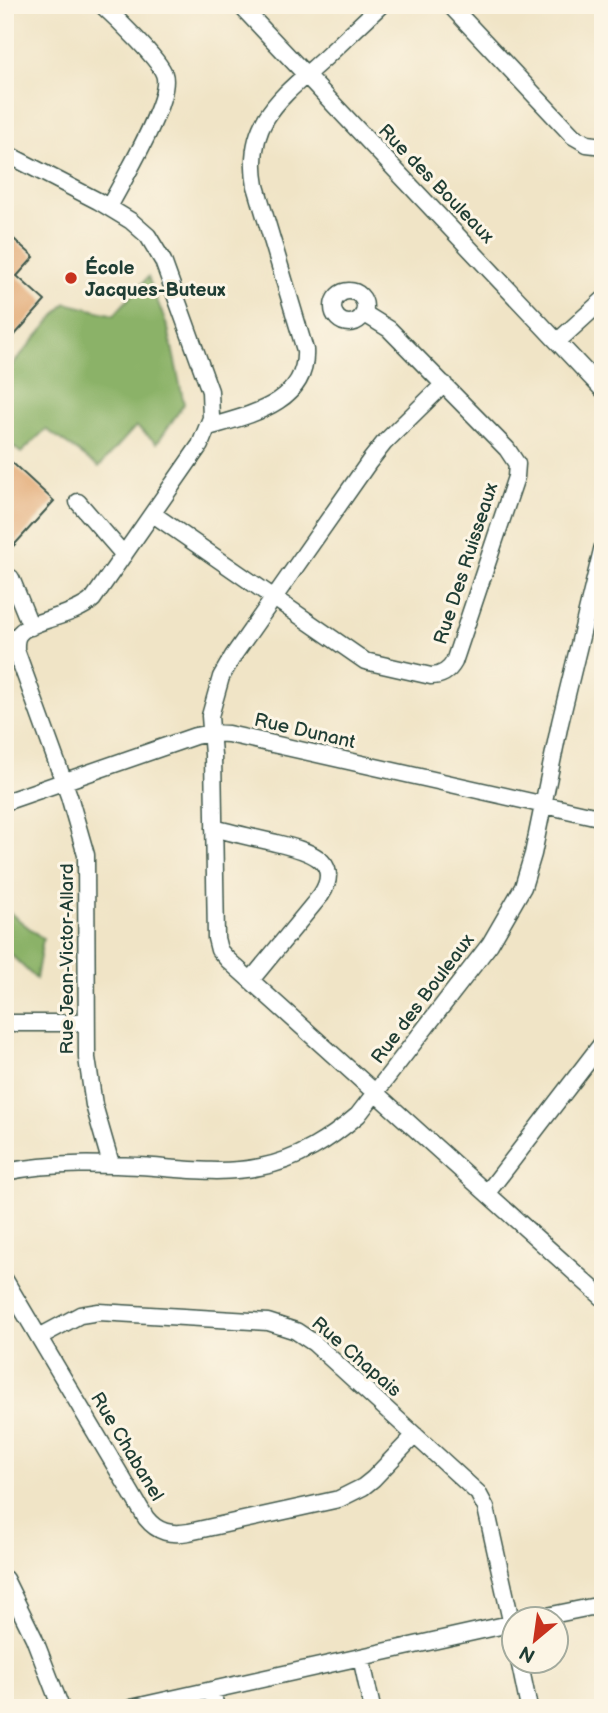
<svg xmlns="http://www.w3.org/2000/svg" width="608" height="1713" viewBox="0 0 608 1713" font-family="'Balsamiq Sans',sans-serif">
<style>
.forest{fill:#8bb267;stroke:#55784e;stroke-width:2}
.building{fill:#e1a66f}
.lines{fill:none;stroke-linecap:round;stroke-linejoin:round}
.minor-casing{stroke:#3e564a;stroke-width:19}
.minor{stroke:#fff;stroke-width:16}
.poi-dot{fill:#c8321e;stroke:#fcf5e5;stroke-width:2.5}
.labels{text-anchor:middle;stroke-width:6;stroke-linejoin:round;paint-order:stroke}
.street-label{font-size:19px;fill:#1f3d34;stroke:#fcf5e5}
.poi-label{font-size:19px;font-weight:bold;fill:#1f3d34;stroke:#fcf5e5;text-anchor:start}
</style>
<rect width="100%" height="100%" fill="#fcf5e5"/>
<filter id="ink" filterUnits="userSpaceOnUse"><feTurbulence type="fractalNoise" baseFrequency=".0143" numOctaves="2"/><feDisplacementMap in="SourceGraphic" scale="14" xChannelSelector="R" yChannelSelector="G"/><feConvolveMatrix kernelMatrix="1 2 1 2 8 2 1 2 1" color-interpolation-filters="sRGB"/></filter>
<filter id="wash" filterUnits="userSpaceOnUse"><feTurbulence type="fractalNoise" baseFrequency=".00686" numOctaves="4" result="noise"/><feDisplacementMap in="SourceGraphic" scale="28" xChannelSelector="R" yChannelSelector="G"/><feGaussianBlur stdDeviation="1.57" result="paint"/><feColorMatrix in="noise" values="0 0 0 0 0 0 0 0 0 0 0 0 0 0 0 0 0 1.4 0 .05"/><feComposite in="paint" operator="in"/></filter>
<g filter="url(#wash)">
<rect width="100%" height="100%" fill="#f0e4c6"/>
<!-- forest -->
<path class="forest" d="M148,277L168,328L184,404L157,443L136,426L99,467L46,429L21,453L5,440V373L66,303L114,315Z
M5,909L43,939L36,979L5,949Z"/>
<g id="blocks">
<!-- building -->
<path class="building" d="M5,231L34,257L17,276L45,301L5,346Z
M5,456L54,501L7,553L5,552Z"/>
</g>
</g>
<g filter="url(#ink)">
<use href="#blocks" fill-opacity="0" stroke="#3e564a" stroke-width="2"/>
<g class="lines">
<defs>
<path id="minor" d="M102,5C115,17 159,59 164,74C173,98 122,182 109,207
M240,5L603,390
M450,5L573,136L587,144L603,146
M5,153L98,201L131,221L148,236L163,261L210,391L211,418L200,445L93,599C74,617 31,620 20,633C15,638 16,644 16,650L69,796L86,855L87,1058L94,1105L111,1164
M333 307a16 16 0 1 1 32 0a16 16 0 1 1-32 0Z
M558,341L603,300
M444,384L384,443L369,462L233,656L221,677L210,716L213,755L216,938L219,950L228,960L603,1298
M209,427C249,415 308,403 305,350L256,186C244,121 283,96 326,57C344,40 362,23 381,5
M78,502L124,555
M153,514L365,661L431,676C442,676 449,671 454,662L516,477L517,464L507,449L389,329L365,314
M11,578L31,627
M5,802L195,736L211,733L228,734L603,818
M214,828C232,833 250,837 268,841C294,848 347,855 321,895L251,980
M5,1023H86
M5,1172C55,1162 103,1164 154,1167C189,1170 225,1174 260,1167C298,1160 329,1140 358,1115L490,944L523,887L533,854L560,723L603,546
M487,1193L603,1042
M5,1280L146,1518C158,1533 171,1535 189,1532L339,1499L363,1487L373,1479L415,1435
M39,1337L80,1315L99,1312L268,1322L296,1331L314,1343L478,1493L486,1508L514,1634
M5,1579L34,1638L61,1708
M537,1618L591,1607L603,1608
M361,1657L372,1708
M519,1660L529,1708
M212,1690L216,1708
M131,1708L514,1623"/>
</defs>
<!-- minor casing -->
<use href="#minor" class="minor-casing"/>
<!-- minor -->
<use href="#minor" class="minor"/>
</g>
</g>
<!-- markers -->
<circle class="poi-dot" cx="71" cy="278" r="7"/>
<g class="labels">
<!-- street labels -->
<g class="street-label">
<text transform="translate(437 183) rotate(46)" y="7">Rue des Bouleaux</text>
<text transform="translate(465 563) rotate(-72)" y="7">Rue Des Ruisseaux</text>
<text transform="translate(305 730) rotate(13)" y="7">Rue Dunant</text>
<text transform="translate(66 959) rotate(-90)" y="7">Rue Jean-Victor-Allard</text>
<text transform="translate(422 998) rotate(-53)" y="7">Rue des Bouleaux</text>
<text transform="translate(357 1356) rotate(41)" y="7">Rue Chapais</text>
<text transform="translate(128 1446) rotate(59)" y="7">Rue Chabanel</text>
</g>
<!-- poi labels -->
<g class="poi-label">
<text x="85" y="274">École<tspan x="85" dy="22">Jacques-Buteux</tspan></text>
</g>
</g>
<!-- margin -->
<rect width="608" height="1713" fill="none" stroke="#fcf5e5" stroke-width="28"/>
<!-- north arrow -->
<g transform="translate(535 1640) rotate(209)"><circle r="33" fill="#fcf5e5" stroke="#a4ab9e" stroke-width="2"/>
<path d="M0-5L12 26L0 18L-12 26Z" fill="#c8321e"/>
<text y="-10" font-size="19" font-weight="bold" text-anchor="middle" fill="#1f3d34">N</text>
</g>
</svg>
